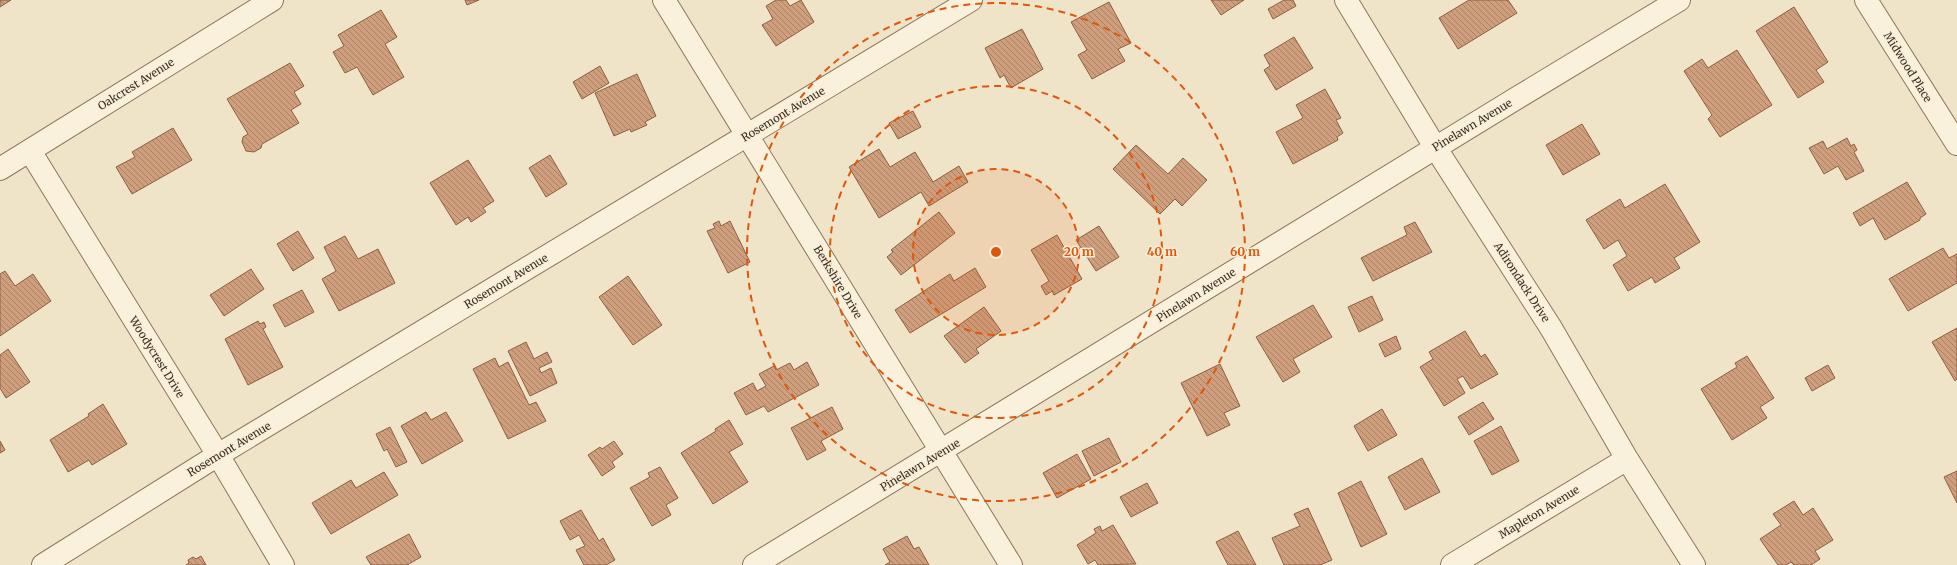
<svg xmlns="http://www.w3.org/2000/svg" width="1957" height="565" viewBox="0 0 1957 565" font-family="Merriweather,serif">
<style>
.building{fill:url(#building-back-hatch);stroke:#8d5f41}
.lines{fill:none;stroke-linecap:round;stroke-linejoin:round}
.street-casing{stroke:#8d765c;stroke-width:24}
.street{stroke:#faf1dc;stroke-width:22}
.ring{fill:none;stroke:#df570d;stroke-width:2;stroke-dasharray:7 5}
.labels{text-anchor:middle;stroke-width:3;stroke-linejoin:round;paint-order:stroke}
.street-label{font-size:11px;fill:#3d2e20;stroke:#f7eed8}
.centre{fill:#df570d;stroke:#f7eed8;stroke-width:2}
.ring-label{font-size:12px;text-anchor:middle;font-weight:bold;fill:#df570d;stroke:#f7eed8;stroke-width:3;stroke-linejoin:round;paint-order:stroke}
</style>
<defs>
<pattern id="building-back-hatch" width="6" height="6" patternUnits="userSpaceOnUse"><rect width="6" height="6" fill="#cf9f7d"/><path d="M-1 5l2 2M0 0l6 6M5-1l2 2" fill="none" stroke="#a98266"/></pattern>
</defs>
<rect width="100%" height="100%" fill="#f0e4c8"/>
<!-- building -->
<path class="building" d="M0,0H11L0,7Z
M465,0H479L467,5Z
M776,0H786L790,6L801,0L814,22L776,46L762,25L773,19L766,6Z
M1211,0H1244L1221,15Z
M1284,0H1293L1296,6L1273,19L1268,9Z
M1469,0H1508L1517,13L1458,49L1439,18Z
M1109,2L1131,43L1118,49L1125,61L1092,79L1078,55L1087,50L1071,22Z
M1794,7L1828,62L1816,70L1824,82L1798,98L1756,31Z
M381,10L397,37L385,44L404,77L373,95L357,67L345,73L333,52L344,46L338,35Z
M1022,29L1043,69L1011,88L1004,75L1000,78L985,48Z
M1294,37L1313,68L1276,90L1264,70L1270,66L1264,55Z
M1737,50L1772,105L1720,137L1708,119L1712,115L1684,71L1702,59L1708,68Z
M290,63L304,86L294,92L301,104L291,110L299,123L262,144L261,148L254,152L246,151L242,142L243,137L248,134L227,99Z
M600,66L609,83L582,99L573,82Z
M637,74L656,116L645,122L647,125L631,132L630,129L614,136L595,93Z
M1325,89L1341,118L1336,120L1343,133L1337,137L1338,140L1293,164L1276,132L1303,118L1296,105Z
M913,111L921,127L898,139L889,123Z
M1582,124L1600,154L1563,175L1546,145Z
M173,128L192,160L132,194L116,167L135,157L132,152Z
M1847,138L1851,146L1854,144L1857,150L1854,152L1864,171L1846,180L1838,166L1824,174L1809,148L1823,141L1827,149Z
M1136,145L1168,174L1183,158L1207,180L1182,206L1175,199L1160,214L1113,169Z
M879,149L890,167L915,152L933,182L959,166L968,182L929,206L921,192L879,218L849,167Z
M550,155L567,184L546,197L529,168Z
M468,160L494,201L483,208L486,212L471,222L468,217L456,225L430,183Z
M1907,182L1926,214L1920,218V220L1885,240L1873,218L1860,226L1853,213Z
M1665,184L1700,242L1674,258L1680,268L1655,283L1652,277L1628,291L1613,265L1627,256L1618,240L1604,249L1586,220L1620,199L1625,208Z
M939,212L955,233L901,275L887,257L893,252L891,250Z
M719,221L721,226L730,221L750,262L728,273L707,231L715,228L713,224Z
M1415,222L1432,252L1373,281L1361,258L1407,235L1404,227Z
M1099,226L1119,257L1096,271L1076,240Z
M298,231L314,258L293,271L277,244Z
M1057,235L1082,279L1054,295L1052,291L1046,295L1041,286L1049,281L1031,250Z
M345,236L358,259L378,249L395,283L339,311L322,279L336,271L324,247Z
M1943,248L1949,258L1957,254V283L1908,311L1889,279Z
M975,268L986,287L910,333L895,310L950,274L954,281Z
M251,269L264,289L224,316L210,295Z
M5,271L15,286L33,274L51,301L0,336V274Z
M628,276L662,325L633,345L599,297Z
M302,290L314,312L285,327L273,305Z
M1372,296L1383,320L1359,332L1348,307Z
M1313,305L1332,337L1293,359L1300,372L1283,382L1256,337Z
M984,307L1001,331L976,349L979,353L965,363L944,336Z
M258,321L260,324L264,322L266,327L263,329L283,367L248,385L225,339Z
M1957,328V379L1955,381L1932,342Z
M1465,331L1481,357L1485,354L1498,374L1471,389L1463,376L1457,379L1465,393L1444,406L1420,367L1433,359L1429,352Z
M1396,336L1401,349L1385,357L1379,344Z
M526,342L534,359L547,352L552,362L539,368L541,373L551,368L557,383L530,396L508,351Z
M8,349L30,382L6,398L0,388V355Z
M1747,356L1774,398L1760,407L1767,418L1732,440L1701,389L1737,367L1735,363Z
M495,358L499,367L508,362L529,405L536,402L546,421L508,439L473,369Z
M807,362L819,385L768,412L764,406L746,415L734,393L753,383L757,391L766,386L759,374L774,366L776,370L790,363L794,370Z
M1220,364L1240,406L1224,413L1230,425L1207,436L1181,383Z
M1828,365L1835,378L1812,391L1805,378Z
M1483,402L1494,419L1469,435L1458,417Z
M103,404L127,444L92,465L89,460L68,472L50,440L89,416L88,414Z
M832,407L843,429L821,441L826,450L807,460L791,428Z
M1382,409L1397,435L1368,451L1354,426Z
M426,412L431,420L446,412L463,441L422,464L401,426Z
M729,420L743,444L729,452L748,482L713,504L681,453L716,431L715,429Z
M1501,426L1519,461L1492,475L1474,441Z
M390,427L407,462L396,467L387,449L384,451L376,434Z
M1109,438L1121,462L1094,476L1082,451Z
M0,441L5,450L0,453Z
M614,441L623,454L612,462L615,467L602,476L588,455L600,447L602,449Z
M1077,454L1091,479L1057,498L1043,473Z
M1422,458L1440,492L1405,510L1388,477Z
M660,467L678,498L666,505L671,515L652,526L630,488L650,477L648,473Z
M1957,471V503L1944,477Z
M384,472L398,495L331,534L312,503L351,480L356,488Z
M1361,481L1387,534L1361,547L1338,493Z
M1147,483L1158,503L1131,517L1120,497Z
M1794,501L1803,515L1813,508L1833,540L1815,551L1820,559L1811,565H1794L1791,562L1786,565H1778L1760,539L1781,525L1773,514Z
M1308,508L1332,560L1320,565H1284L1272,538L1300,526L1294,514Z
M581,510L599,541L603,538L615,560L606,565H584L576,550L585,546L579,535L570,540L560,521Z
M1113,525L1136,564L1098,565L1095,560L1088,564L1077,545L1096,533L1094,529L1100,526L1102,531Z
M1238,531L1256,565H1228L1216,542Z
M409,534L421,557L407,565H371L366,557Z
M907,536L914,549L919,547L929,565H885L890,562L883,549Z
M201,556L206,565H186L189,563L188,560L193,557L196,559Z"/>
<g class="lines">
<defs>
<path id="street" d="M664,0L1011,565
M1346,0L1435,147L1551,328L1627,459L1694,565
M1866,0L1957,144
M30,151L218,455L283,565
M0,169L272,0
M43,565L218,455L971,0
M754,565C1063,379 1369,186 1679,0
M1452,565L1627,459"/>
</defs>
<!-- street casing -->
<use href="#street" class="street-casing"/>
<!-- street -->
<use href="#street" class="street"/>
</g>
<!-- distance rings -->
<circle cx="996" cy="252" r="83" fill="#df570d" fill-opacity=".12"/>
<g class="ring">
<circle cx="996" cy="252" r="83"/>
<circle cx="996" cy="252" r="166"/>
<circle cx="996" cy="252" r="249"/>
</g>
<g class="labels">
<!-- street labels -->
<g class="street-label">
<text transform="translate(1908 67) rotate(58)" y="4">Midwood Place</text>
<text transform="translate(136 84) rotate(-32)" y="4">Oakcrest Avenue</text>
<text transform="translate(783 114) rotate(-31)" y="4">Rosemont Avenue</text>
<text transform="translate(1472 125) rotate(-31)" y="4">Pinelawn Avenue</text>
<text transform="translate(506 281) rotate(-31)" y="4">Rosemont Avenue</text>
<text transform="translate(838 282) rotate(59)" y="4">Berkshire Drive</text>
<text transform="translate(1522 282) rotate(57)" y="4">Adirondack Drive</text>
<text transform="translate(1196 295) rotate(-32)" y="4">Pinelawn Avenue</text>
<text transform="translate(157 357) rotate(58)" y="4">Woodycrest Drive</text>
<text transform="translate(229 449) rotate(-31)" y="4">Rosemont Avenue</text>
<text transform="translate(920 465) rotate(-31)" y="4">Pinelawn Avenue</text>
<text transform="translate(1539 512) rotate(-31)" y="4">Mapleton Avenue</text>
</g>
</g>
<circle cx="996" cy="252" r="6" class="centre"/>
<g class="ring-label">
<text x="1079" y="256">20 m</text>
<text x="1162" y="256">40 m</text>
<text x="1245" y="256">60 m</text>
</g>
</svg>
